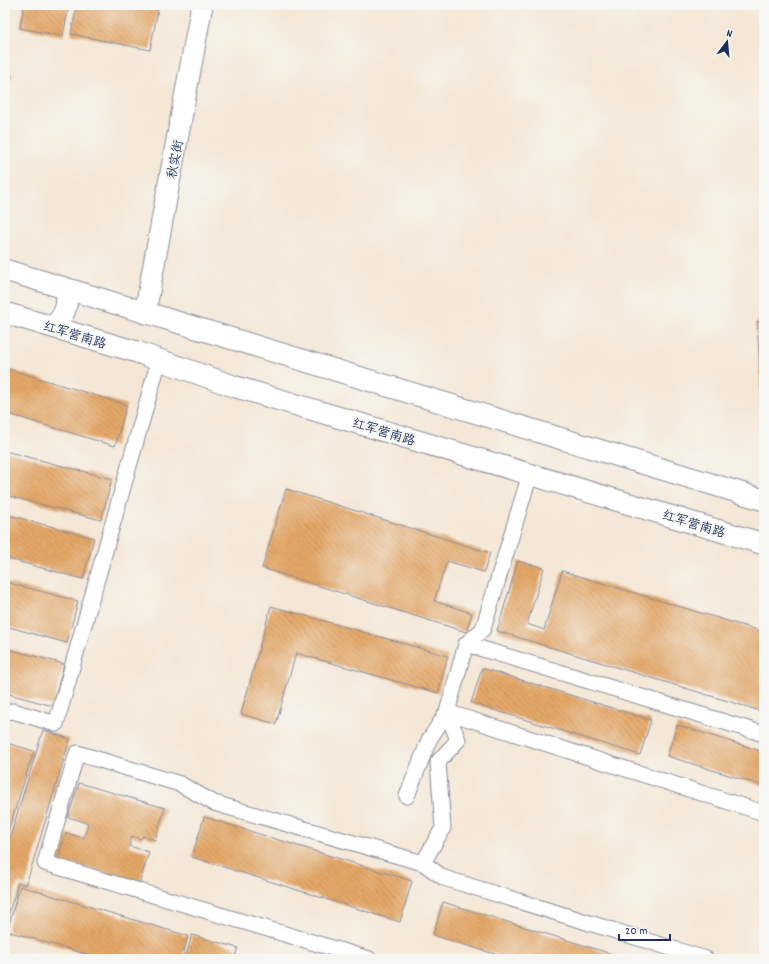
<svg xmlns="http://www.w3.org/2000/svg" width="769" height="964" viewBox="0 0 769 964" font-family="Dekko,'LXGW WenKai TC',sans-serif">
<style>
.building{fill:url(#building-back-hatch)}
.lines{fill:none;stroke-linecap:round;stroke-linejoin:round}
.street-casing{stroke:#888b9a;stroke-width:17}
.secondary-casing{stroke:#888b9a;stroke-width:23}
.street{stroke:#fff;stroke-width:15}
.secondary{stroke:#fff;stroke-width:21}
.labels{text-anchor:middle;stroke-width:3.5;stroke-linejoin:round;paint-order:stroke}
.street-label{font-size:13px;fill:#1b2f5e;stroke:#f6f6f2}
</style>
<defs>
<pattern id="building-back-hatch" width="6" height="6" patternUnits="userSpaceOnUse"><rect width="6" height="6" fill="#e5a868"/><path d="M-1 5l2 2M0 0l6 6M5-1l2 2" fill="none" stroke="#b98959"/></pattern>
</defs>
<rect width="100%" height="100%" fill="#f6f6f2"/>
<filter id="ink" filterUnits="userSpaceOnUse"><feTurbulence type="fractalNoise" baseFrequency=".025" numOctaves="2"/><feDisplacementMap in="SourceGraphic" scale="8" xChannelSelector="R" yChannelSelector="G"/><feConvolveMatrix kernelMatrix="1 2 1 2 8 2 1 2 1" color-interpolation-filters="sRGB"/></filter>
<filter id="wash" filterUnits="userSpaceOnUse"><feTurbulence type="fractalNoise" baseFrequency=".012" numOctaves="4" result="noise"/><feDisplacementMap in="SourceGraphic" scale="16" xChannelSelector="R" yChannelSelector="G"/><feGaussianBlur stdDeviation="0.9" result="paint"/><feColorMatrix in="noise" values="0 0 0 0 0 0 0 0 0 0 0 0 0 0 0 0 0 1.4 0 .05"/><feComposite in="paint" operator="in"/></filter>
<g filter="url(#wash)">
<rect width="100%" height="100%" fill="#f4e7d5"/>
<g id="blocks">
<!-- building -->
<path class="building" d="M24,5H69L63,36L20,28Z
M77,5H136L158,10L150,50L71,34Z
M5,73L12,75L5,97Z
M757,321L764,324V388L761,390Z
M5,368L127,405L115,446L5,413Z
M5,451L112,479L101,520L5,495Z
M286,489L490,553L484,572L447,561L434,601L472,613L466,632L262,568Z
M5,514L94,538L83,579L5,558Z
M518,561L544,568L527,624L544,630L562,571L764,632V712L497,631Z
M5,582L78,601L67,643L5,626Z
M271,606L448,656L438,693L296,653L276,724L241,714Z
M5,648L64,664L53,706L5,693Z
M482,668L651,720L640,755L471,703Z
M677,725L764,752V786L667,756Z
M43,730L70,739L26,885L18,883L5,925V853Z
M7,743L34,751L5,841V749Z
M79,783L165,808L155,840L143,836L141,839L132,836L129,846L149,852L138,888L107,879L108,874L92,869L57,862L66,833L84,838L88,823L68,817Z
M204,817L412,881L400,922L192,857Z
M20,886L188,936L182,959H103L7,931Z
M443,902L615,955L614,959H511L433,935Z
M192,935L238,948L234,959H185Z"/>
</g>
</g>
<g filter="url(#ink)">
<use href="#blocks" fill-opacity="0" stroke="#888b9a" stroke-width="1"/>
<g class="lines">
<defs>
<path id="street" d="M530,474L483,629L466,644L447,712L764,813
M466,644L764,734
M5,712L13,711L56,724L159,360
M407,796L429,740L447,712
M423,863L443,828L438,762L458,740L447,712
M369,959L45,863L77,753L180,784L214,803L423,863L444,878L706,959"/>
<path id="secondary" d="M5,270L764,500
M5,313L137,352L233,386L764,544
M145,313L202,5
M54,327C64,315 70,305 65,289"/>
</defs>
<!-- street casing -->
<use href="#street" class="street-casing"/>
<!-- secondary casing -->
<use href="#secondary" class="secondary-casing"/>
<!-- street -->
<use href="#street" class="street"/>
<!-- secondary -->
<use href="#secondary" class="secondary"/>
</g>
</g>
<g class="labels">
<!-- street labels -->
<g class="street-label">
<text transform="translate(174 159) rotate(-79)" y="5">秋实街</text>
<text transform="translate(75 334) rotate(17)" y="5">红军营南路</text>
<text transform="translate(384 431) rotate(17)" y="5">红军营南路</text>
<text transform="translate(694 523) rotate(17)" y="5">红军营南路</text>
</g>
</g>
<!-- margin -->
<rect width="769" height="964" fill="none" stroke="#f6f6f2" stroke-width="20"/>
<!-- north arrow -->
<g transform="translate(727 42) rotate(16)" stroke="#f6f6f2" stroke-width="3" paint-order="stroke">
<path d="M0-3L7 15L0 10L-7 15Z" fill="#1b2f5e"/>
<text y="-6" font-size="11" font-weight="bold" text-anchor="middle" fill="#1b2f5e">N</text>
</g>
<!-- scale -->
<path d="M619 934v6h51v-6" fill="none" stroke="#1b2f5e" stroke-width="2"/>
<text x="625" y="934" font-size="12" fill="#1b2f5e" stroke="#f6f6f2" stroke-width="3" paint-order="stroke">20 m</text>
</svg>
